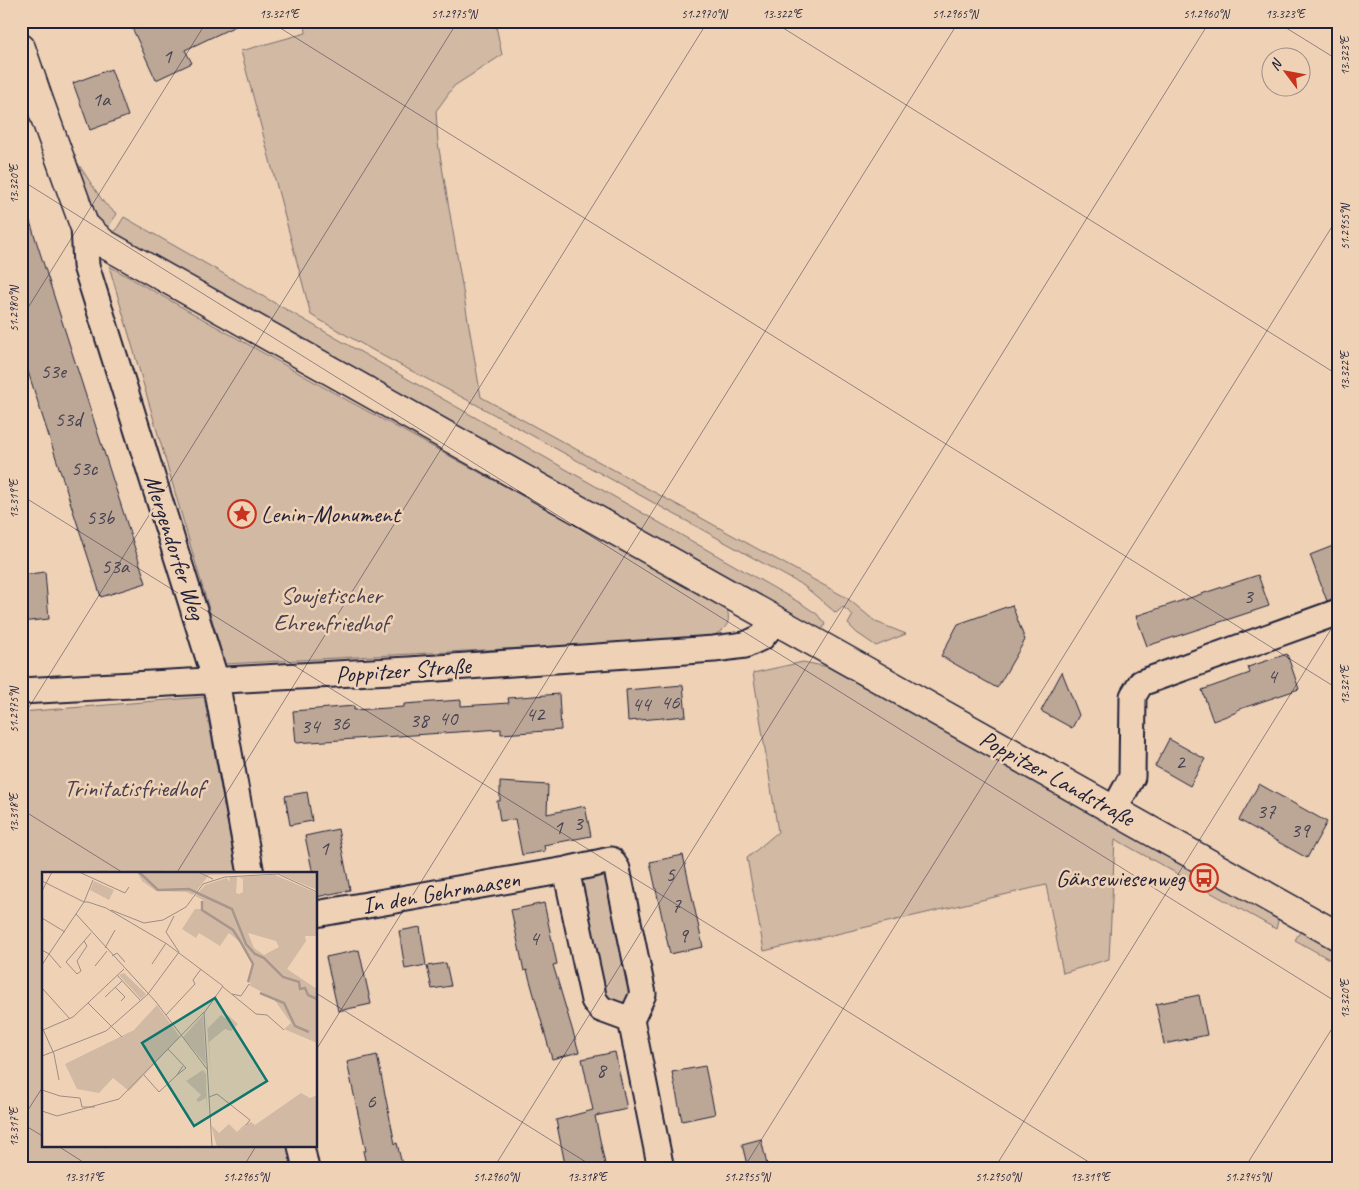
<svg xmlns="http://www.w3.org/2000/svg" width="1359" height="1190" viewBox="0 0 1359 1190" font-family="Caveat,sans-serif">
<style>
.green{fill:#d1b9a4;stroke:#7a6e70}
.building{fill:#bca797;stroke:#22223b}
.lines{fill:none;stroke-linecap:round;stroke-linejoin:round}
.street-casing{stroke:#22223b;stroke-width:29}
.secondary-casing{stroke:#22223b;stroke-width:31}
.street{stroke:#efd2b6;stroke-width:25}
.secondary{stroke:#efd2b6;stroke-width:28}
.ticks{fill:none;stroke:#22223b;stroke-width:1;stroke-opacity:0.45}
.labels{text-anchor:middle;stroke-width:5;stroke-linejoin:round;paint-order:stroke}
.number-label{font-size:21px;fill:#484352}
.poi-label{font-size:24px;fill:#22223b;stroke:#efd2b6;text-anchor:start}
.street-label{font-size:24px;fill:#22223b;stroke:#efd2b6}
.park-label{font-size:24px;fill:#454050;stroke:#efd2b6}
.inset-river{fill:none;stroke:#a9968c;stroke-width:2.5}
.inset-road{fill:none;stroke:#9d8c85;stroke-width:1}
.view{fill:#0f766e;fill-opacity:0.15;stroke:#0f766e;stroke-width:2.5}
.inset-edge{fill:none;stroke:#22223b;stroke-width:2.5}
.neatline{fill:none;stroke:#22223b;stroke-width:2}
.ticks-label{font-size:12px;text-anchor:middle;fill:#22223b}
</style>
<rect width="100%" height="100%" fill="#efd2b6"/>
<filter id="ink" filterUnits="userSpaceOnUse"><feTurbulence type="fractalNoise" baseFrequency=".02" numOctaves="2"/><feDisplacementMap in="SourceGraphic" scale="10" xChannelSelector="R" yChannelSelector="G"/><feConvolveMatrix kernelMatrix="1 2 1 2 8 2 1 2 1" color-interpolation-filters="sRGB"/></filter>
<g filter="url(#ink)">
<!-- green -->
<path class="green" d="M305,21H495L502,55L454,86L436,111L438,143L481,397L847,598L876,622L906,634L876,646L857,633L848,624L853,615L843,607L836,613L804,586L477,405L383,356L311,315L241,51L306,33Z
M77,162L104,203L117,214L108,227L99,219L92,208Z
M124,217L802,604L817,614L825,624L821,632L274,328L114,233Z
M109,266L336,394L726,607C733,625 724,630 709,638L225,664Z
M803,662L828,667L1092,812L1279,917L1276,929L1115,839L1109,959L1063,973L1046,885L764,951L747,858L778,832L753,673Z
M204,697L237,874H44V1146H289L293,1169H21V712Z
M608,872L634,990L626,1002L613,1003L605,999L581,884L584,877Z
M1302,929L1338,949V964L1295,940Z"/>
<!-- building -->
<path class="building" d="M129,21H246L185,50L192,63L156,80Z
M111,69L128,116L90,130L73,83Z
M26,209L146,583L101,597L21,350V210Z
M1338,544V598L1327,601L1310,555Z
M45,572L49,619L21,622V575Z
M1258,575L1269,606L1147,646L1136,616Z
M1012,605L1025,640L997,688L941,656L958,624Z
M1287,654L1299,689L1237,710V712L1213,721L1202,690L1250,673L1248,667Z
M1062,672L1079,715L1072,728L1041,711Z
M683,685L686,716L628,721L626,690Z
M559,694L561,730L501,734V729L296,743L293,711L354,706V710L404,707V704L461,700V706L509,703L508,698Z
M1169,739L1205,759L1190,786L1155,766Z
M500,782L548,785L547,814L585,806L591,836L544,845L545,851L522,855L515,819L500,821L497,801H500Z
M1259,784L1327,822L1307,858L1239,820Z
M307,792L312,821L290,825L285,796Z
M338,829L350,890L316,897V874H313L305,836Z
M683,855L703,947L670,954L650,862Z
M544,903L557,964L553,965L579,1052L552,1059L527,970L524,971L511,910Z
M420,927L426,965L405,969L399,931Z
M359,950L371,1004L338,1011L326,957Z
M446,963L451,986L432,989L427,966Z
M1199,995L1207,1035L1164,1044L1156,1004Z
M615,1052L627,1109L595,1116L606,1169H566L556,1120L593,1110L582,1059Z
M377,1055L395,1144L397,1143L403,1169H367L363,1151H366L347,1062Z
M705,1066L715,1114L682,1121L672,1072Z
M761,1139L768,1169H748L742,1144Z"/>
<g class="lines">
<defs>
<path id="street" d="M84,225L86,266L216,681L251,874
M21,691L409,670L714,649L745,645L762,637L775,621
M1114,810L1132,777L1133,696L1141,683L1338,612
M316,914L566,870L611,860L617,869L643,994L631,1020L601,1009L594,1000L566,870
M631,1020L661,1169
M301,1146L306,1169"/>
<path id="secondary" d="M21,48L38,98L84,225L103,243L1338,936"/>
</defs>
<!-- street casing -->
<use href="#street" class="street-casing"/>
<!-- secondary casing -->
<use href="#secondary" class="secondary-casing"/>
<!-- street -->
<use href="#street" class="street"/>
<!-- secondary -->
<use href="#secondary" class="secondary"/>
</g>
</g>
<!-- ticks -->
<path class="ticks" d="M269,21L1338,689M772,21L1338,375M1275,21L1338,60M21,180L1338,1003M21,319L207,21M21,495L1100,1169M21,720L458,21M21,809L125,874M176,874L708,21M316,993L597,1169M316,1050L959,21M21,1121L44,1085M21,1123L44,1137M58,1146L94,1169M242,1169L256,1146M493,1169L1210,21M743,1169L1338,217M994,1169L1338,618M1244,1169L1338,1019"/>
<!-- icons -->
<defs>
<symbol id="sight-ring" viewBox="-11 -11 22 22"><circle r="9.5" fill="#efd2b6" stroke="#c8321e" stroke-width="1.5"/><path d="M0-6L1.8-2.2L6-1.7L2.9 1.2L3.7 5.4L0 3.3L-3.7 5.4L-2.9 1.2L-6-1.7L-1.8-2.2Z" fill="#c8321e"/></symbol>
<symbol id="bus-ring" viewBox="-11 -11 22 22"><circle r="9.5" fill="#efd2b6" stroke="#c8321e" stroke-width="1.5"/><path d="M-5-6H5V4H4V6H2V4H-2V6H-4V4H-5ZM-3.5-4V0h7V-4ZM-3.5 1.2v1.5H-2V1.2ZM2 1.2v1.5H3.5V1.2Z" fill="#c8321e"/></symbol>
</defs>
<g fill-rule="evenodd">
<use href="#sight-ring" x="226" y="498" width="32" height="32"/>
<use href="#bus-ring" x="1188" y="862" width="32" height="32"/>
</g>
<g class="labels">
<!-- number labels -->
<g class="number-label">
<text x="167" y="63">1</text>
<text x="101" y="106">1a</text>
<text x="53" y="378">53e</text>
<text x="68" y="426">53d</text>
<text x="84" y="475">53c</text>
<text x="100" y="524">53b</text>
<text x="115" y="573">53a</text>
<text x="1248" y="603">3</text>
<text x="1272" y="683">4</text>
<text x="670" y="709">46</text>
<text x="641" y="711">44</text>
<text x="535" y="721">42</text>
<text x="448" y="725">40</text>
<text x="419" y="727">38</text>
<text x="340" y="730">36</text>
<text x="310" y="733">34</text>
<text x="1180" y="769">2</text>
<text x="1266" y="818">37</text>
<text x="578" y="830">3</text>
<text x="558" y="834">1</text>
<text x="1300" y="837">39</text>
<text x="324" y="855">1</text>
<text x="670" y="881">5</text>
<text x="676" y="912">7</text>
<text x="683" y="942">9</text>
<text x="534" y="945">4</text>
<text x="601" y="1077">8</text>
<text x="371" y="1108">6</text>
</g>
<!-- poi labels -->
<g class="poi-label">
<text x="261" y="522">Lenin-Monument</text>
<text x="1185" y="886" text-anchor="end">Gänsewiesenweg</text>
</g>
<!-- street labels -->
<g class="street-label">
<text transform="translate(175 547) rotate(72)" y="8">Mergendorfer Weg</text>
<text transform="translate(403 670) rotate(-4)" y="8">Poppitzer Straße</text>
<text transform="translate(1057 778) rotate(29)" y="8">Poppitzer Landstraße</text>
<text transform="translate(441 892) rotate(-10)" y="8">In den Gehrmaasen</text>
</g>
<!-- park labels -->
<g class="park-label">
<text x="331" y="603">Sowjetischer<tspan x="331" dy="28">Ehrenfriedhof</tspan></text>
<text x="134" y="796">Trinitatisfriedhof</text>
</g>
</g>
<!-- overview -->
<g transform="translate(42 872)">
<rect width="275" height="275" fill="#efd2b6"/>
<path d="M95,0H275V18L235,1L167,3L151,23L144,20L114,19L100,9ZM233,3L275,21V64H263L264,69L245,97L275,117V171L242,157L249,151L231,126L207,113L209,110L206,111L211,93L198,70L187,61L178,74L157,61L154,66L140,57L153,37H159L161,28L153,24L163,13L185,6L187,10L188,5H195L194,21L197,22L201,20V7L197,5ZM206,61L234,69L237,75L222,83L212,76ZM52,9L72,18L67,28L48,18ZM82,101L104,122L99,127L77,103ZM115,133L138,165L87,219L71,206L57,221L35,217L23,192L92,158ZM164,139L165,157L179,143L183,146L186,143L196,152L189,159L183,157L167,170L169,205ZM161,143L164,193L141,165ZM161,198L164,202L165,239L164,226L157,230L154,228L159,223L144,209ZM259,221L268,226L275,223V275H175L169,253L177,261L187,252L195,260L202,253L209,250L213,253Z" fill="#d1b9a4" fill-rule="evenodd"/>
<path class="inset-river" d="M97,0L116,18L147,17L190,37L204,72L213,82L222,86L241,105L257,110L258,117L263,116L266,123L275,127M160,29V38L191,58L198,69L211,92L206,110M218,121L242,131L253,154L267,160"/>
<path class="inset-road" d="M37,0L83,21L87,15M156,0L171,7M0,9L42,30L51,8M0,19L10,0M69,38L102,51L121,48L144,35L161,12L183,5L236,2L275,20M34,42L114,130L165,197M0,46L23,60M42,69L45,74L35,89L39,99L35,102L24,90L49,61M63,76L73,58M0,78L7,82L42,30H46L64,36L125,72L181,114L162,141L170,275M70,84L75,81L83,90M110,92L124,71M0,93L7,82L19,96M53,94L65,79M75,103L99,129M73,115L83,125L79,129M181,115L214,142L225,143L242,158M0,116L28,147M190,122L199,124L207,112M63,125L80,109M46,131L80,165M124,143L153,112L151,108L159,97M0,155L12,182L17,208M1,158L31,145L82,97M126,177L144,196L135,203L141,194M0,184L64,159L106,122L137,80L124,60L132,44M102,203L117,220L135,203M0,218L18,224L38,226L40,235H53M167,225L175,222L208,248L204,253M0,239L15,244L77,227L162,140"/>
<path class="view" d="M173,126L225,209L152,254L100,171Z"/>
<rect width="275" height="275" class="inset-edge"/>
</g>
<!-- margin -->
<rect width="1359" height="1190" fill="none" stroke="#efd2b6" stroke-width="55"/>
<!-- north arrow -->
<g transform="translate(1286 72) rotate(302)"><circle r="24" fill="#efd2b6" stroke="#9d8c85"/>
<path d="M0-4L9 19L0 12L-9 19Z" fill="#c8321e"/>
<text y="-8" font-size="14" font-weight="bold" text-anchor="middle" fill="#22223b">N</text>
</g>
<rect x="28" y="28" width="1304" height="1134" class="neatline"/>
<g class="ticks-label">
<text x="279" y="18">13.321°E</text>
<text x="454" y="18">51.2975°N</text>
<text x="704" y="18">51.2970°N</text>
<text x="782" y="18">13.322°E</text>
<text x="955" y="18">51.2965°N</text>
<text x="1206" y="18">51.2960°N</text>
<text x="1285" y="18">13.323°E</text>
<text transform="translate(1345 56) rotate(-90)" y="4">13.323°E</text>
<text transform="translate(14 184) rotate(-90)" y="4">13.320°E</text>
<text transform="translate(1345 227) rotate(-90)" y="4">51.2955°N</text>
<text transform="translate(14 309) rotate(-90)" y="4">51.2980°N</text>
<text transform="translate(1345 371) rotate(-90)" y="4">13.322°E</text>
<text transform="translate(14 499) rotate(-90)" y="4">13.319°E</text>
<text transform="translate(1345 685) rotate(-90)" y="4">13.321°E</text>
<text transform="translate(14 710) rotate(-90)" y="4">51.2975°N</text>
<text transform="translate(14 813) rotate(-90)" y="4">13.318°E</text>
<text transform="translate(1345 999) rotate(-90)" y="4">13.320°E</text>
<text transform="translate(14 1127) rotate(-90)" y="4">13.317°E</text>
<text x="84" y="1181">13.317°E</text>
<text x="246" y="1181">51.2965°N</text>
<text x="496" y="1181">51.2960°N</text>
<text x="587" y="1181">13.318°E</text>
<text x="747" y="1181">51.2955°N</text>
<text x="998" y="1181">51.2950°N</text>
<text x="1090" y="1181">13.319°E</text>
<text x="1248" y="1181">51.2945°N</text>
</g>
</svg>
